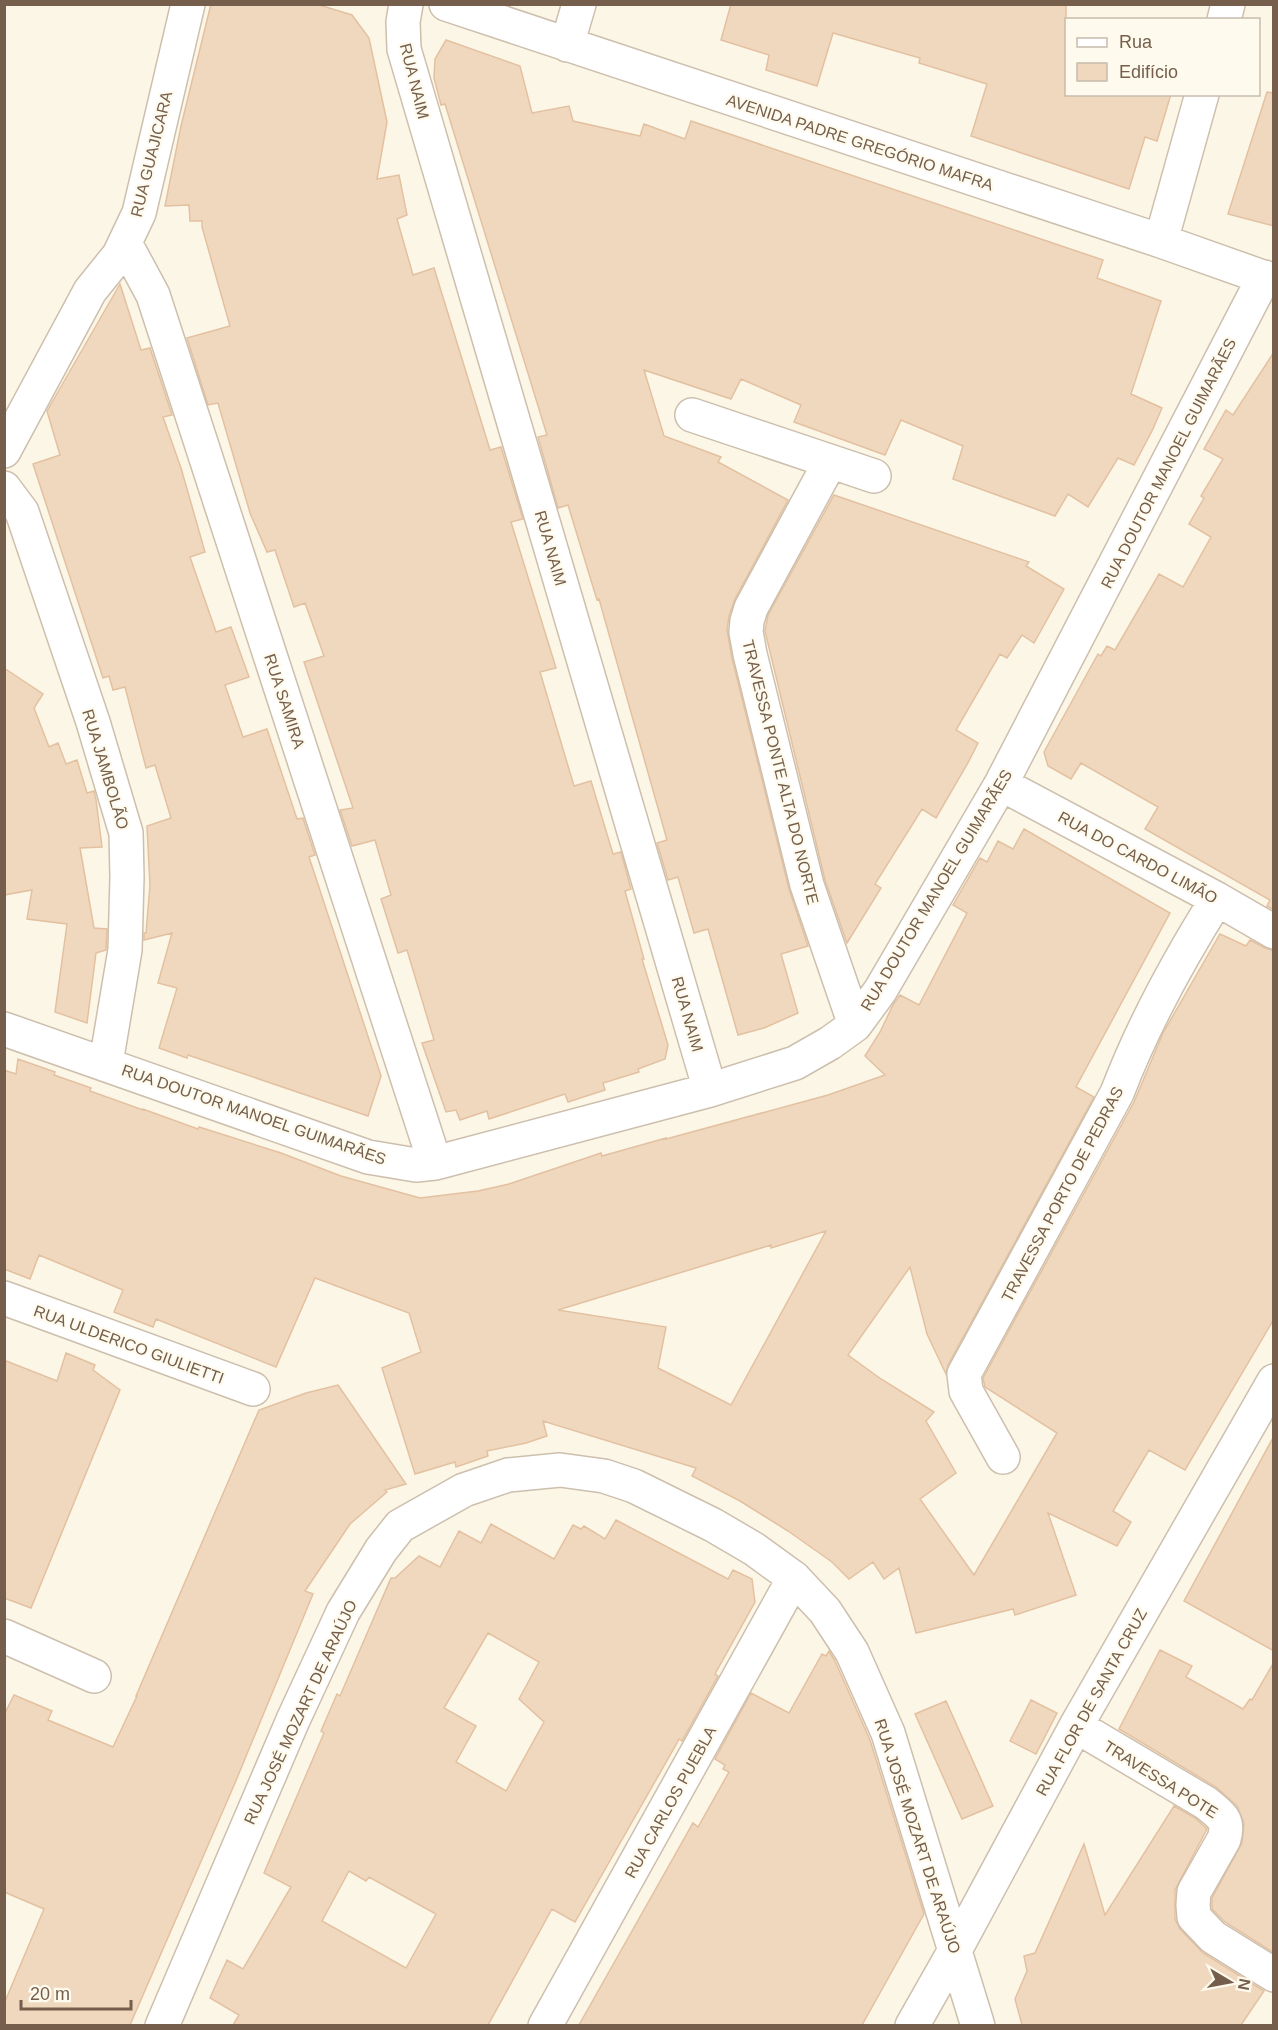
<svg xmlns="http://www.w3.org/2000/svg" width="1278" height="2030" viewBox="0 0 1278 2030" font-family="Helvetica,sans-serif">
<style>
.building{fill:#f0d8bf;stroke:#e3c1a0;stroke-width:1.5;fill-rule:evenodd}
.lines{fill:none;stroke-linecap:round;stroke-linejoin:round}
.minor-casing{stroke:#cdbfad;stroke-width:36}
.minor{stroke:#fff;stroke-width:33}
.labels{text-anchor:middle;stroke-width:4.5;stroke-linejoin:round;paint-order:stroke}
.street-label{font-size:16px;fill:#755f4c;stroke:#fefaed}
</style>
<rect width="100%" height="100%" fill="#fcf6e7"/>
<!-- building -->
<path class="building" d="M211,4H316L352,15L369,38L387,122L377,179L399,175L407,215L397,219L413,275L434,268L490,450L501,447L523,519L511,522L556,668L540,672L574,786L591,781L613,854L621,852L631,889L625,891L644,959H642L668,1045L665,1059L638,1069L639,1072L603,1083L605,1090L568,1102L565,1094L489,1119L487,1111L460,1120L456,1110L446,1112L422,1043L434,1040L407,950L398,953L381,899L391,895L375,840L352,846L340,810L353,808L304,662L324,656L305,603L294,607L275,550L267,552L250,513L218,403L208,405L187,338L230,326L202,227V221H190L189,205L165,206L181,126Z
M731,4H1066V94H1171L1157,141L1145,137L1129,189L971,136L987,84L919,63L920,58L833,33L817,86L766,70L769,55L721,40Z
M446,40L520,66L532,113L569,106L573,121L640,136L644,124L685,139L691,121L1103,260L1097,278L1161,301L1131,394L1162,408L1153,429L1134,465L1118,458L1088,507L1068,494L1055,516L953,479L963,446L901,420L885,455L794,422L801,405L741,379L731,399L644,370L664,436L721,457L718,462L788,500L735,599L729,616L727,630L732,658L789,889L808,946L781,954L798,1013L764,1028L738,1035L708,929L694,933L678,877L668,880L657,843L667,840L599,599L597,600L568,505L558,508L538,437L547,435L445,104L441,105L434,78L435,59Z
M1267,92L1274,93V226L1228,214Z
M120,284L141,350L150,348L172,415L163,417L181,468L205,552L190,557L216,632L231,627L249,677L225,685L243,737L267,729L297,819L303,818L315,855L309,857L381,1076L368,1116L188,1055L187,1058L159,1048L177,988L158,983L172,933L144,940V933H146L150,885L147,826L171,818L155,765L146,768L125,687L113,690L109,676L103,678L33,464L60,455L47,411Z
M1274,352V910L1267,906L1270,900L1145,829L1158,807L1081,763L1071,779L1048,766L1044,752L1098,654L1101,656L1107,646L1115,650L1159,574L1183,587L1211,537L1189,524L1204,498L1201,496L1223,459L1204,449L1226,410L1233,415Z
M834,495L1029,562L1026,566L1064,589L1034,643L1022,635L1007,658L1000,654L956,730L978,743L969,761L936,818L922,809L875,884L881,888L847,943L825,880L765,631L768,615Z
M4,668L43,694L34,708L49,747L58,743L66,764L77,760L87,793L94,791L96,800L102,847L80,848L94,928L107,929L106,948V950L96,953L87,1023L55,1012L67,924L27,919L32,890L4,895Z
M1024,829L1170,913L1076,1087L1094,1097L948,1365L946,1374L927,1334L910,1267L848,1355L881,1379L934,1412L926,1421L956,1473L920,1499L974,1575L1057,1433L985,1387L983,1378L1134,1102L1163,1033L1220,934L1246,946L1250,940L1265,948L1274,951V1319L1185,1470L1149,1450L1113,1511L1131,1522L1117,1546L1048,1513L1076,1595L1015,1615L1013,1609L916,1633L899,1568L884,1579L873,1562L849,1579L832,1562L788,1531L740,1501L692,1476L696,1468L543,1421L547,1436L526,1443L487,1451L488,1456L456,1467L455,1462L415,1474L382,1368L421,1352L409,1313L315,1278L276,1367L156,1319L153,1327L114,1312L123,1290L39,1255L30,1279L4,1269V1070L16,1074L18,1059L55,1072L54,1075L91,1088L90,1091L143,1110V1109L198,1129L199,1127L281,1153L341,1176L420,1198L478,1191L509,1184L601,1153L602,1156L666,1138V1139L828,1095L885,1075L865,1056L880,1032L893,1005L900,995L919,1005L967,913L953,905L980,858L987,862L998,841L1013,849ZM826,1231L731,1405L658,1368L666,1327L558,1310L771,1245V1248Z
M66,1353L95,1365L93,1370L120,1390L31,1608L4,1598V1360L57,1381Z
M338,1385L406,1484L385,1490L387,1492L350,1524L305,1591L313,1594L235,1783L130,2025H4V2004L44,1909L4,1892V1715L14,1695L52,1711L48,1720L113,1747L137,1696H136L259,1410L306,1393Z
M1274,1436V1651L1184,1601Z
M616,1520L728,1579L733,1570L752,1579L755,1602L715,1674L718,1676L682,1741L679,1739L677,1743L575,1922L552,1909L488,2025H233L239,2015L210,1998L227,1960L243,1969L291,1887L264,1873L324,1733L321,1731L337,1694L340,1696L391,1578H395L419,1556L440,1567L459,1531L481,1543L491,1524L554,1559L573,1525L581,1529L584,1526L605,1539ZM488,1633L539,1662L519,1699L544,1722L506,1791L456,1762L476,1726L444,1708ZM349,1871L366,1881L369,1877L436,1914L406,1968L322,1921Z
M1160,1650L1192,1666L1186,1677L1243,1709L1250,1699L1252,1700L1274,1662V1953L1225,1922L1212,1909V1898L1242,1843L1244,1823L1237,1806L1216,1787L1119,1729Z
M829,1651L835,1661L870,1740L924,1914L862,2025H579L693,1823L698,1827L729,1772L723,1769L725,1765L715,1759L751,1693L789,1713L822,1654L826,1656Z
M1031,1700L1057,1713L1036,1754L1010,1741Z
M946,1701L993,1806L962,1819L915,1714Z
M1174,1806L1195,1818L1207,1829L1175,1890V1919L1180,1929L1203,1953L1264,1991L1241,2025H1022L1015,1999L1027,1971L1024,1956L1035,1953L1084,1844L1105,1915Z"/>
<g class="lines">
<defs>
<path id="minor" d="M406,4L403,22L404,49L710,1090
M446,4L1161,241L1274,281
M1224,20L1228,4
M567,45L579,4
M1161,241L1202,94
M125,243L153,295L435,1163
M692,415L874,476
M4,451L90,291L119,255L139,213L188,4
M830,462L751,608L747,621L746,632L750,654L807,885L855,1025
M4,488L22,512L93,722L126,833L127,877L125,950L106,1063
M1001,784L1217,899L1274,932
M4,1029L368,1157L416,1165L435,1163L710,1090L795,1063L830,1043L855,1025L880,991L1001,784L1264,277
M4,1298L253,1389
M1003,1457L966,1391L964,1374L1117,1093C1143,1025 1178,961 1217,899
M4,1636L94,1676
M1076,1726L1206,1803C1220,1815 1230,1819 1224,1839L1194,1892L1193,1905L1194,1917L1213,1937L1274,1975
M162,2026L293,1720L343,1612L381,1550L400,1526L464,1490L508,1475L560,1470L604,1476L634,1486L713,1525L754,1549L794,1578L825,1611L852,1652L888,1733L978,2026
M545,2026L794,1578
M912,2026L954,1952L1076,1726L1274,1381"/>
</defs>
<!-- minor casing -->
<use href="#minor" class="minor-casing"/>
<!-- minor -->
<use href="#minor" class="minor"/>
</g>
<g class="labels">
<!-- street labels -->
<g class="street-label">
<text transform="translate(415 81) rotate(76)" y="6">RUA NAIM</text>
<text transform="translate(860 142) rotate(18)" y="6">AVENIDA PADRE GREGÓRIO MAFRA</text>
<text transform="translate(151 154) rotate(-76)" y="6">RUA GUAJICARA</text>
<text transform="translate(1168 463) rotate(-63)" y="6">RUA DOUTOR MANOEL GUIMARÃES</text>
<text transform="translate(551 548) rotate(74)" y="6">RUA NAIM</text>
<text transform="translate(285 701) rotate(72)" y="6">RUA SAMIRA</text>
<text transform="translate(106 769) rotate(73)" y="6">RUA JAMBOLÃO</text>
<text transform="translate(781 772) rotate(76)" y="6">TRAVESSA PONTE ALTA DO NORTE</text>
<text transform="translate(1138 857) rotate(28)" y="6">RUA DO CARDO LIMÃO</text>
<text transform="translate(936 890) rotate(-59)" y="6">RUA DOUTOR MANOEL GUIMARÃES</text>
<text transform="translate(688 1014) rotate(74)" y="6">RUA NAIM</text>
<text transform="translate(254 1114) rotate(19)" y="6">RUA DOUTOR MANOEL GUIMARÃES</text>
<text transform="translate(1062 1194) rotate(-62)" y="6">TRAVESSA PORTO DE PEDRAS</text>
<text transform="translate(129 1344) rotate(20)" y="6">RUA ULDERICO GIULIETTI</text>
<text transform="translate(1091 1702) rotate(-61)" y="6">RUA FLOR DE SANTA CRUZ</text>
<text transform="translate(300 1712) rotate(-65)" y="6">RUA JOSÉ MOZART DE ARAÚJO</text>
<text transform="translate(1161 1779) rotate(32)" y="6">TRAVESSA POTE</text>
<text transform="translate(670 1802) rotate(-61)" y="6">RUA CARLOS PUEBLA</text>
<text transform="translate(918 1836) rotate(72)" y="6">RUA JOSÉ MOZART DE ARAÚJO</text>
</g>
</g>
<!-- border -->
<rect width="1278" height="2030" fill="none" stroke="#755f4c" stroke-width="12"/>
<!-- legend -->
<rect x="1065" y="18" width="195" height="78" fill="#fefaed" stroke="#c7bcad" stroke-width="1.5"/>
<rect x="1077" y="38" width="30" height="9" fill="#ffffff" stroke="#c7bcad" stroke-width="1.5"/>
<text x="1119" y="48" font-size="18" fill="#755f4c">Rua</text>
<rect x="1077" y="63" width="30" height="18" fill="#f0d8bf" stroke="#c7bcad" stroke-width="1.5"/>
<text x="1119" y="78" font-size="18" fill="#755f4c">Edifício</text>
<!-- north arrow -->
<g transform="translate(1230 1982) rotate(100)" stroke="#fefaed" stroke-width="4.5" paint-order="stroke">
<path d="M0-4.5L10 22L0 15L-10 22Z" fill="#755f4c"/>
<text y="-9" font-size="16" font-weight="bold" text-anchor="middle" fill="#755f4c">N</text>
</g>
<!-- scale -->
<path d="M21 2000v9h110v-9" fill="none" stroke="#755f4c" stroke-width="3"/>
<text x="30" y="2000" font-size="18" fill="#755f4c" stroke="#fefaed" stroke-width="4.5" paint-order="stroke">20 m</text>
</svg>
